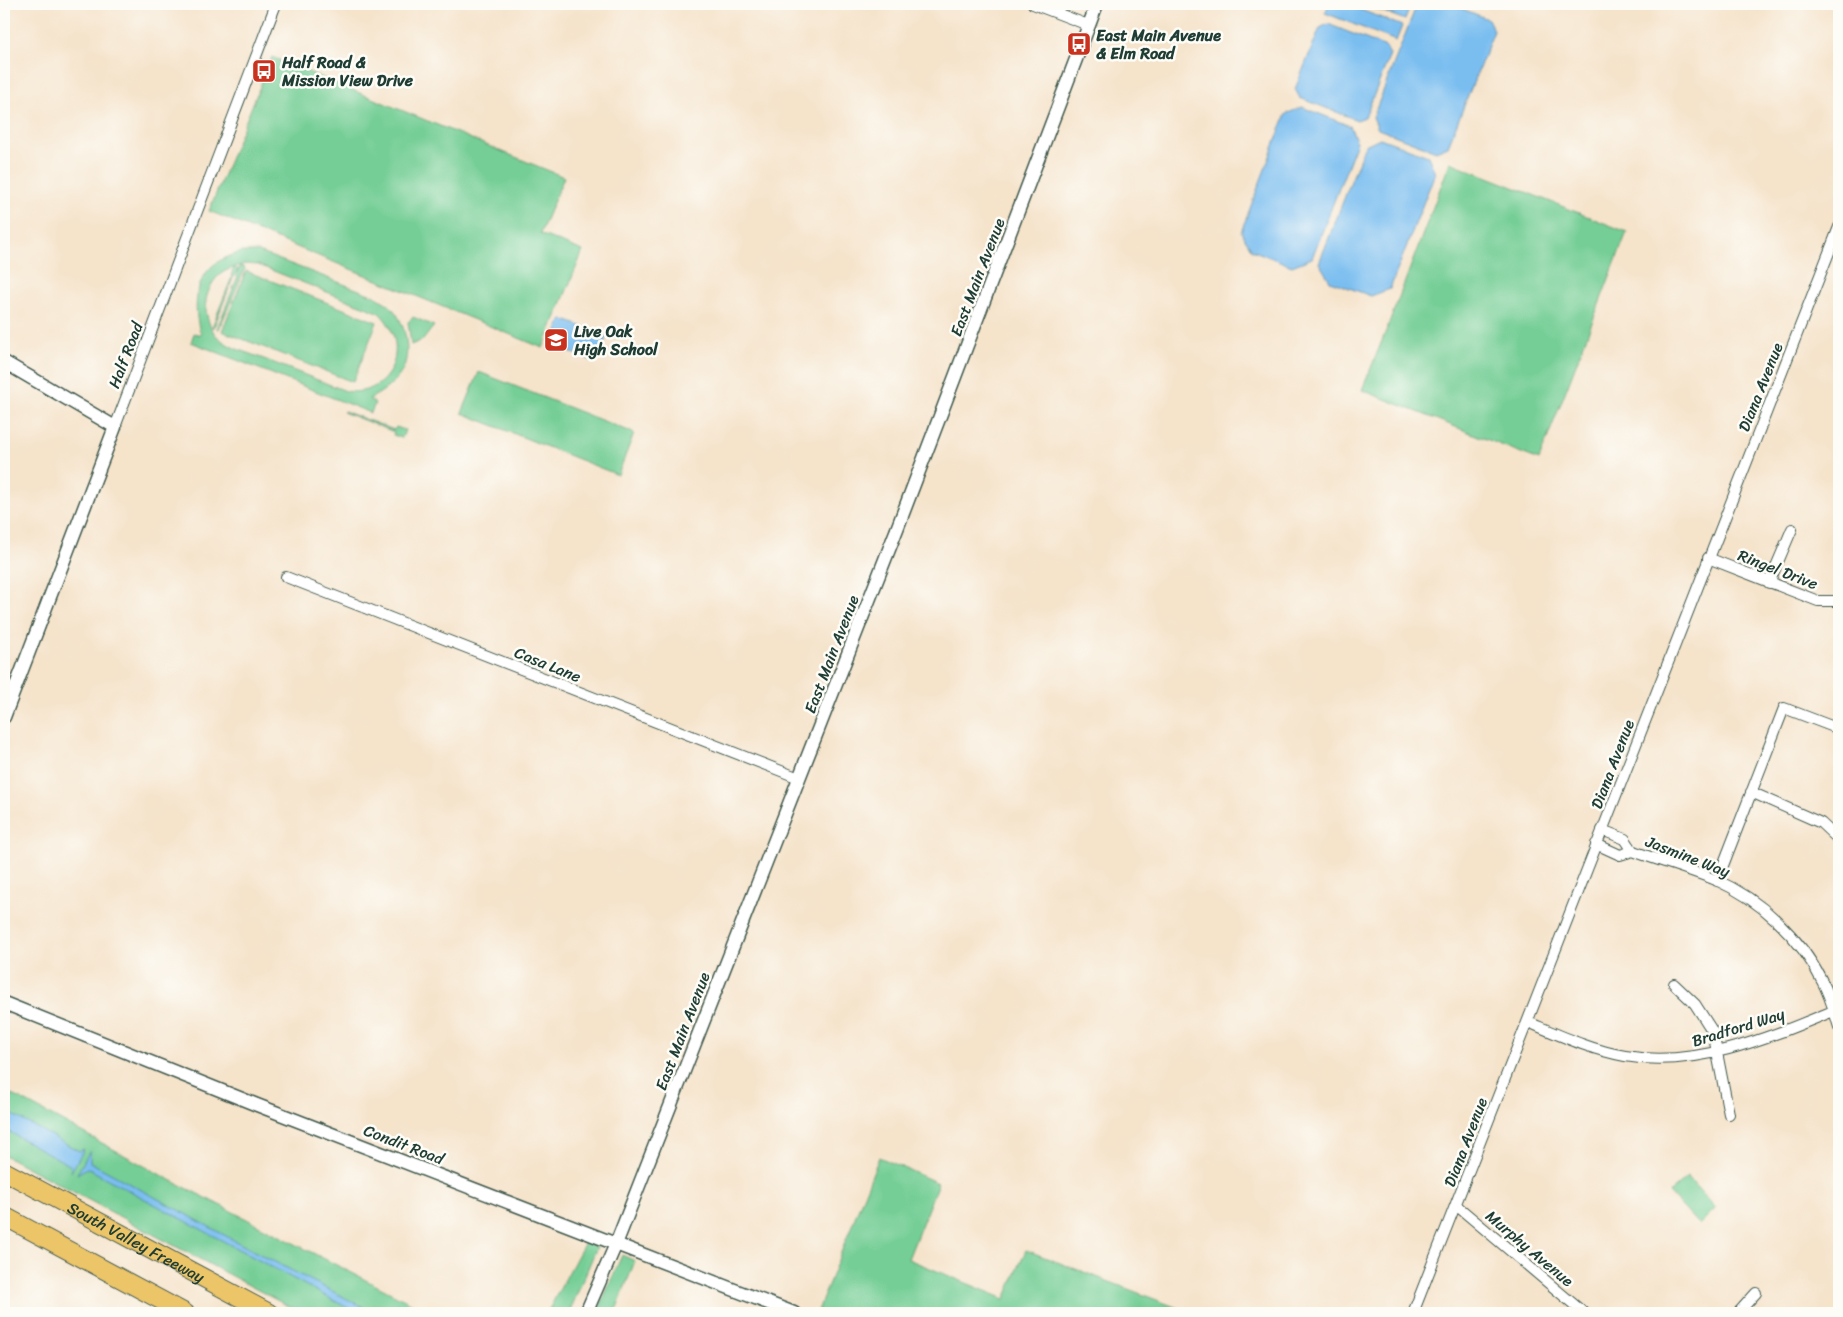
<svg xmlns="http://www.w3.org/2000/svg" width="1843" height="1317" viewBox="0 0 1843 1317" font-family="Sriracha,sans-serif">
<style>
.green{fill:#75ce95;stroke:#4a8664;fill-rule:evenodd}
.water{fill:#7abef0;stroke:#4c7e92}
.lines{fill:none;stroke-linecap:round;stroke-linejoin:round}
.minor-casing{stroke:#3f564a;stroke-width:12}
.tertiary-casing{stroke:#3f564a;stroke-width:15}
.motorway-casing{stroke:#3f564a;stroke-width:20}
.minor{stroke:#fff;stroke-width:10}
.tertiary{stroke:#fff;stroke-width:12}
.motorway{stroke:#edc569;stroke-width:18}
.labels{text-anchor:middle;stroke-width:5;stroke-linejoin:round;paint-order:stroke}
.poi-label{font-size:16px;font-weight:bold;fill:#1f3d34;stroke:#fdfcf7;text-anchor:start}
.street-label{font-size:16px;fill:#1f3d34;stroke:#fdfcf7}
</style>
<rect width="100%" height="100%" fill="#fdfcf7"/>
<filter id="ink" filterUnits="userSpaceOnUse"><feTurbulence type="fractalNoise" baseFrequency=".02" numOctaves="2"/><feDisplacementMap in="SourceGraphic" scale="10" xChannelSelector="R" yChannelSelector="G"/><feConvolveMatrix kernelMatrix="1 2 1 2 8 2 1 2 1" color-interpolation-filters="sRGB"/></filter>
<filter id="wash" filterUnits="userSpaceOnUse"><feTurbulence type="fractalNoise" baseFrequency=".0096" numOctaves="4" result="noise"/><feDisplacementMap in="SourceGraphic" scale="20" xChannelSelector="R" yChannelSelector="G"/><feGaussianBlur stdDeviation="1.12" result="paint"/><feColorMatrix in="noise" values="0 0 0 0 0 0 0 0 0 0 0 0 0 0 0 0 0 1.4 0 .05"/><feComposite in="paint" operator="in"/></filter>
<g filter="url(#wash)">
<rect width="100%" height="100%" fill="#f5e3ca"/>
<!-- green -->
<path class="green" d="M272,57L564,177L540,234L583,251L543,348L209,211Z
M1450,162L1627,232L1539,460L1362,390L1390,321Z
M242,252H259L375,296C379,299 384,301 388,304C406,319 414,356 399,376C391,386 381,393 369,399L375,403L371,413L191,342L194,333L201,335C192,308 194,273 223,259C229,256 236,254 242,252ZM245,264L258,265L378,312C412,342 393,398 346,391C319,380 291,370 264,359C249,353 231,349 219,338C209,330 203,308 207,296C214,274 224,270 245,264Z
M240,266L245,268L219,329H217L238,276L237,275L238,270L233,278L214,327H212L232,277L231,276L234,267L239,270Z
M246,271L377,322L353,382L222,331Z
M413,317L434,326L423,340L411,345L408,322Z
M479,372L634,433L618,475L462,413Z
M344,411L394,430L396,427L405,430L402,438L393,435L394,432L343,412Z
M4,1090L161,1175L430,1313H301L4,1155Z
M879,1157L938,1183L908,1259L1005,1299L1026,1250L1191,1313H817Z
M1687,1177L1716,1208L1699,1225L1669,1193Z
M585,1242L597,1247L569,1313H547Z
M622,1255L635,1261L615,1313H597Z"/>
<!-- water -->
<path class="water" d="M1329,4H1346L1402,26L1396,41L1325,13Z
M1363,4H1411L1405,20Z
M1417,4H1450L1488,19L1494,31L1448,146L1436,151L1378,129L1373,117Z
M1328,24L1386,47L1390,55L1365,117L1357,120L1300,98L1295,89L1320,28Z
M1302,107L1350,126L1357,142L1312,258L1292,266L1252,250L1241,232L1286,114Z
M1380,138L1428,156L1435,173L1390,289L1371,296L1330,281L1319,263L1365,145Z
M562,319L607,336L596,362L551,345Z
M4,1110L79,1151L84,1149L71,1172V1166L4,1129Z
M90,1151V1162L263,1256L375,1313H357L87,1168L77,1174Z"/>
</g>
<g filter="url(#ink)">
<g class="lines">
<defs>
<path id="minor" d="M1033,4L1088,25
M115,427L276,4
M1708,558L1818,601H1839
M286,577L799,778
M1769,583L1792,529
M1751,792L1821,823L1839,840
M1602,830L1625,839L1633,851
M1596,844L1620,855L1633,851C1660,861 1689,869 1716,880C1760,899 1801,938 1822,981C1830,995 1834,1011 1839,1027
M1717,881L1784,708L1839,729
M1674,984L1695,1004L1713,1032L1729,1114
M1528,1022C1559,1035 1591,1050 1625,1056C1698,1069 1772,1036 1838,1009
M1456,1205L1584,1313
M1413,1313L1839,227
M1738,1313L1756,1293"/>
<path id="tertiary" d="M4,362L115,427L4,717
M4,1003L257,1105L794,1313
M586,1313L616,1244L897,529L1097,4"/>
<g id="motorway">
<path id="s1" d="M4,1171L269,1313"/>
<path d="M4,1216L185,1313"/>
</g>
</defs>
<!-- minor casing -->
<use href="#minor" class="minor-casing"/>
<!-- tertiary casing -->
<use href="#tertiary" class="tertiary-casing"/>
<!-- motorway casing -->
<use href="#motorway" class="motorway-casing"/>
<!-- minor -->
<use href="#minor" class="minor"/>
<!-- tertiary -->
<use href="#tertiary" class="tertiary"/>
<!-- motorway -->
<use href="#motorway" class="motorway"/>
</g>
</g>
<!-- icons -->
<defs>
<symbol id="bus-square" viewBox="-11 -11 22 22"><rect x="-9" y="-9" width="18" height="18" rx="4" fill="#c8321e" stroke="#fdfcf7"/><path d="M-5-6H5V4H4V6H2V4H-2V6H-4V4H-5ZM-3.5-4V0h7V-4ZM-3.5 1.2v1.5H-2V1.2ZM2 1.2v1.5H3.5V1.2Z" fill="#fff"/></symbol>
<symbol id="school-square" viewBox="-11 -11 22 22"><rect x="-9" y="-9" width="18" height="18" rx="4" fill="#c8321e" stroke="#fdfcf7"/><path d="M0-5L7-2L0 1L-7-2ZM-4 1L0 2.5L4 1V4Q0 6-4 4Z" fill="#fff"/></symbol>
</defs>
<g fill-rule="evenodd">
<use href="#bus-square" x="1065" y="30" width="28" height="28"/>
<use href="#bus-square" x="250" y="57" width="28" height="28"/>
<use href="#school-square" x="542" y="326" width="28" height="28"/>
</g>
<g class="labels">
<!-- poi labels -->
<g class="poi-label">
<text x="1096" y="41">East Main Avenue<tspan x="1096" dy="18">&amp; Elm Road</tspan></text>
<text x="282" y="68">Half Road &amp;<tspan x="282" dy="18">Mission View Drive</tspan></text>
<text x="574" y="337">Live Oak<tspan x="574" dy="18">High School</tspan></text>
</g>
<!-- street labels -->
<g class="street-label">
<text transform="translate(977 277) rotate(-69)" y="6">East Main Avenue</text>
<text transform="translate(125 355) rotate(-69)" y="6">Half Road</text>
<text transform="translate(1760 387) rotate(-68)" y="6">Diana Avenue</text>
<text transform="translate(1778 569) rotate(21)" y="6">Ringel Drive</text>
<text transform="translate(831 654) rotate(-69)" y="6">East Main Avenue</text>
<text transform="translate(548 664) rotate(22)" y="6">Casa Lane</text>
<text transform="translate(1612 764) rotate(-69)" y="6">Diana Avenue</text>
<text transform="translate(1688 856) rotate(21)" y="6">Jasmine Way</text>
<text transform="translate(1738 1027) rotate(-17)" y="6">Bradford Way</text>
<text transform="translate(682 1031) rotate(-69)" y="6">East Main Avenue</text>
<text transform="translate(1465 1142) rotate(-69)" y="6">Diana Avenue</text>
<text transform="translate(404 1144) rotate(21)" y="6">Condit Road</text>
<text dy="6" stroke="none"><textPath href="#s1" startOffset="150">South Valley Freeway</textPath></text>
<text transform="translate(1530 1248) rotate(40)" y="6">Murphy Avenue</text>
</g>
</g>
<!-- margin -->
<rect width="1843" height="1317" fill="none" stroke="#fdfcf7" stroke-width="20"/>
</svg>
